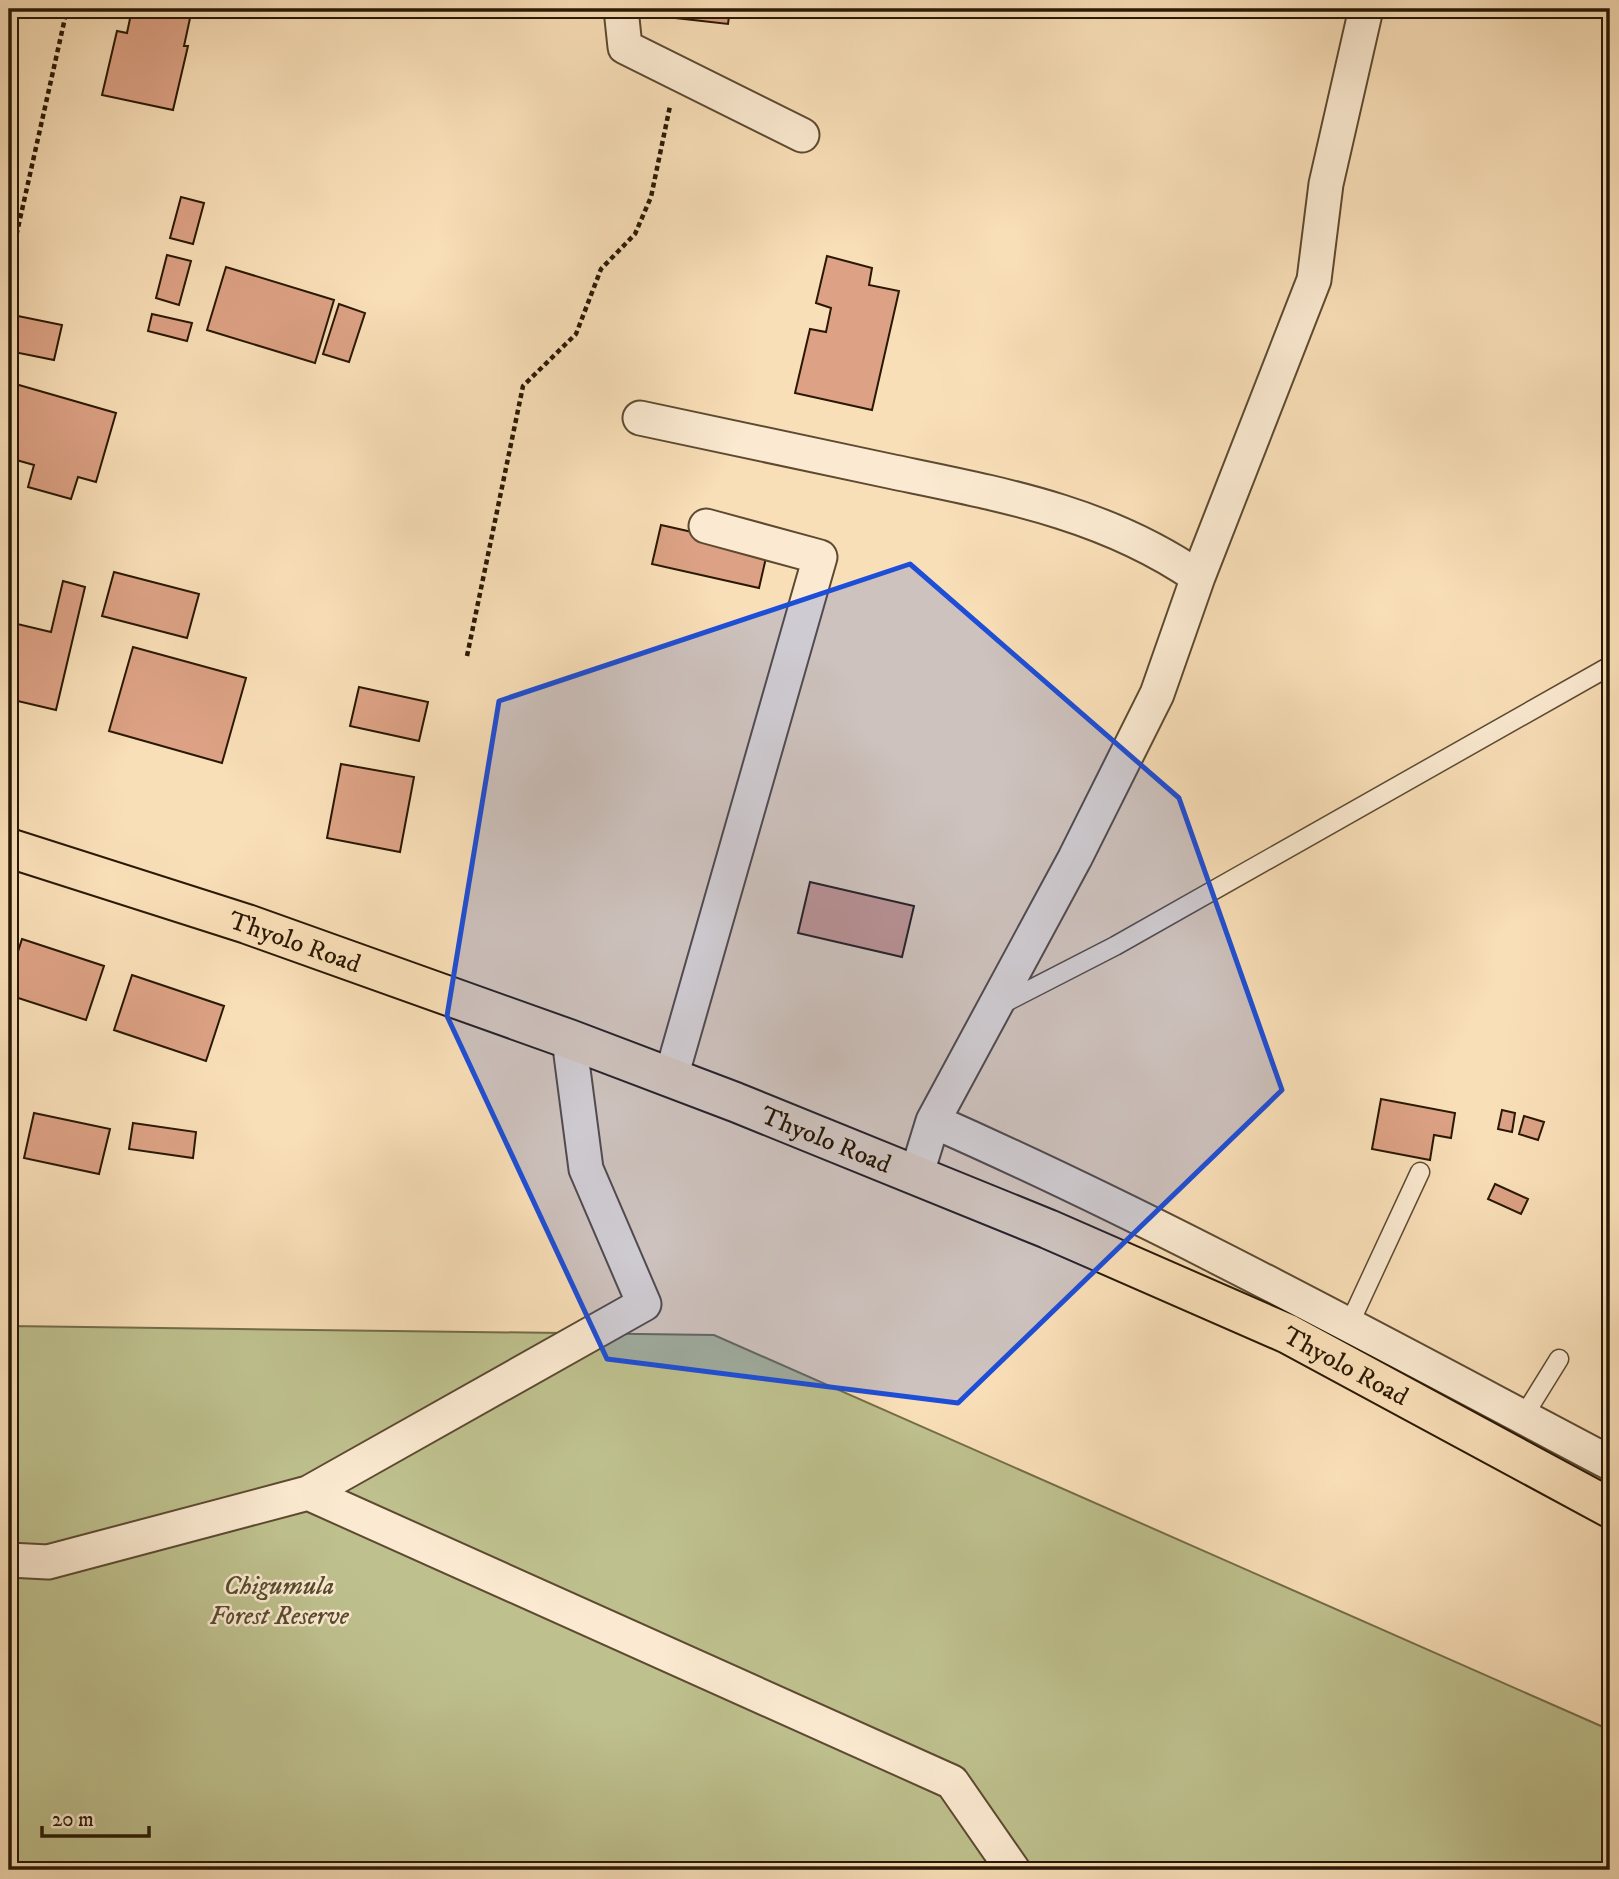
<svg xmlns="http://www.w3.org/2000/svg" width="1619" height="1879" viewBox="0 0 1619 1879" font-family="'IM FELL DW Pica',serif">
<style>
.green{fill:#bec18e;stroke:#746c49;stroke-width:2}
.building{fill:#dda285;stroke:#291804;stroke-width:2}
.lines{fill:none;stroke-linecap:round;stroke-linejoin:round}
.lane-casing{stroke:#5d4a31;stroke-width:21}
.street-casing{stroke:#5d4a31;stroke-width:37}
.highway-casing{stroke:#291804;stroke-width:42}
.path{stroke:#291804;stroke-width:4.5;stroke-dasharray:5 3.5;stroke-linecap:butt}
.lane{stroke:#fbead1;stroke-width:18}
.street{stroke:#fbead1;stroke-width:33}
.highway{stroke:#f9dfb8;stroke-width:38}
.marked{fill:#1d4ed8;fill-opacity:0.2;stroke:#1d4ed8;stroke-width:5;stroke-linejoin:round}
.labels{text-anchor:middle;stroke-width:5;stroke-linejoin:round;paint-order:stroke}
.street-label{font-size:26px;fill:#291804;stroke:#fbead1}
.park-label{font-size:26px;font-style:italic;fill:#564b2d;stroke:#fbead1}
</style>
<rect width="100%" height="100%" fill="#f9dfb8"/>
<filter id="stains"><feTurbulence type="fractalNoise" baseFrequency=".00286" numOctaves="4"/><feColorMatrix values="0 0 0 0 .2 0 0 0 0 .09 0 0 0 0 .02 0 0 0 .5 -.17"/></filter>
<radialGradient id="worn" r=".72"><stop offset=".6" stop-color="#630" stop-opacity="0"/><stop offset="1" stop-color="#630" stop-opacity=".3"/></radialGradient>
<!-- green -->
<path class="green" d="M9,1326L714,1335L1610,1730V1870H9Z"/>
<!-- building -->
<path class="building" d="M132,9H192L184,46H188L173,110L102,95L117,31L127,33Z
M677,9H730L728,24L676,18Z
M181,197L204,203L193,244L170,238Z
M167,255L191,261L179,305L156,298Z
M827,256L872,268L869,285L899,291L872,410L795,393L810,329L826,332L831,308L816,303Z
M226,267L334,300L315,363L207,330Z
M339,304L365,313L349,362L323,354Z
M152,314L192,323L187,341L148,331Z
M13,315L62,325L54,360L9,351V335Z
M12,383L116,413L96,482L78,477L71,499L28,487L34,465L9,458V394Z
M661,525L768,549L759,588L652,564Z
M114,572L199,594L187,638L102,616Z
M63,581L85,587L56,710L9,699V622L51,632Z
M133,647L246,678L222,763L109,731Z
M359,687L428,702L419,741L350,726Z
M341,764L414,777L400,852L327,838Z
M810,882L914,906L902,957L798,933Z
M22,939L104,966L86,1020L9,995V979Z
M132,975L224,1006L206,1061L114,1030Z
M1381,1099L1455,1113L1451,1138L1434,1135L1430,1160L1372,1149Z
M1502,1110L1515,1113L1512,1132L1498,1129Z
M34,1113L110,1129L99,1174L24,1158Z
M1524,1116L1544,1122L1538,1140L1519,1134Z
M133,1123L196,1132L193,1158L129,1149Z
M1495,1184L1528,1199L1521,1214L1488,1199Z"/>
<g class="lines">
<defs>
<path id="lane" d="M1000,1005L1115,946L1610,666
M1347,1329L1420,1172
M1520,1422L1559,1359"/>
<path id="street" d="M621,9L625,47L802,135
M640,418C723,435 806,453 889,471C999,494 1104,512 1198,577
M569,1039L586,1169L644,1304L308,1493L952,1782L1013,1870
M671,1077L820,557L706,526
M933,1121C1164,1223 1386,1345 1610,1463
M916,1176L933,1121L1075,858L1157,694L1198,577L1314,280L1326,184L1366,9
M9,1560L48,1562L308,1493"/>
<g id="highway">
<path id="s1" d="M9,848L247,924L569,1039L735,1102L1048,1229L1288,1334L1610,1508"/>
</g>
</defs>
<!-- lane casing -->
<use href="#lane" class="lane-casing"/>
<!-- street casing -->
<use href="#street" class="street-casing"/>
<!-- highway casing -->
<use href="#highway" class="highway-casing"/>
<!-- path -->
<path class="path" d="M9,268L67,9
M467,656L523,386L576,334L601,269L635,234L651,197L670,106"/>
<!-- lane -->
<use href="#lane" class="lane"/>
<!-- street -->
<use href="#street" class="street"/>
<!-- highway -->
<use href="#highway" class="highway"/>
</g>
<!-- marked area -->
<path class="marked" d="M910,564L1179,798L1282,1090L958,1403L607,1359L447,1016L499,701Z"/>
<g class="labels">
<!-- street labels -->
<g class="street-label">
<text dy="9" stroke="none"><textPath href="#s1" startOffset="301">Thyolo Road</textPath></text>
<text dy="9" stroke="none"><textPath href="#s1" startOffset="868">Thyolo Road</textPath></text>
<text dy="9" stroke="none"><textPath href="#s1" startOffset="1435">Thyolo Road</textPath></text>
</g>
<!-- park labels -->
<g class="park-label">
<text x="279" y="1594">Chigumula<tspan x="279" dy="30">Forest Reserve</tspan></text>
</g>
</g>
<!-- margin -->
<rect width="1619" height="1879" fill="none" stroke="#f9dfb8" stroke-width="35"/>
<rect x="10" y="10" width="1598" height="1858" fill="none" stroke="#291804" stroke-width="3.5"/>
<rect x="18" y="18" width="1584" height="1844" fill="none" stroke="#291804" stroke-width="2"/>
<!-- scale -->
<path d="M42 1826v10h107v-10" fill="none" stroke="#291804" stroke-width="3.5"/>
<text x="52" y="1826" font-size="21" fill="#291804" stroke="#fbead1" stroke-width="5" paint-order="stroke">20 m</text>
<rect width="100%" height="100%" filter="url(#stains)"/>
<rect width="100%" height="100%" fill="url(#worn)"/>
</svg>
